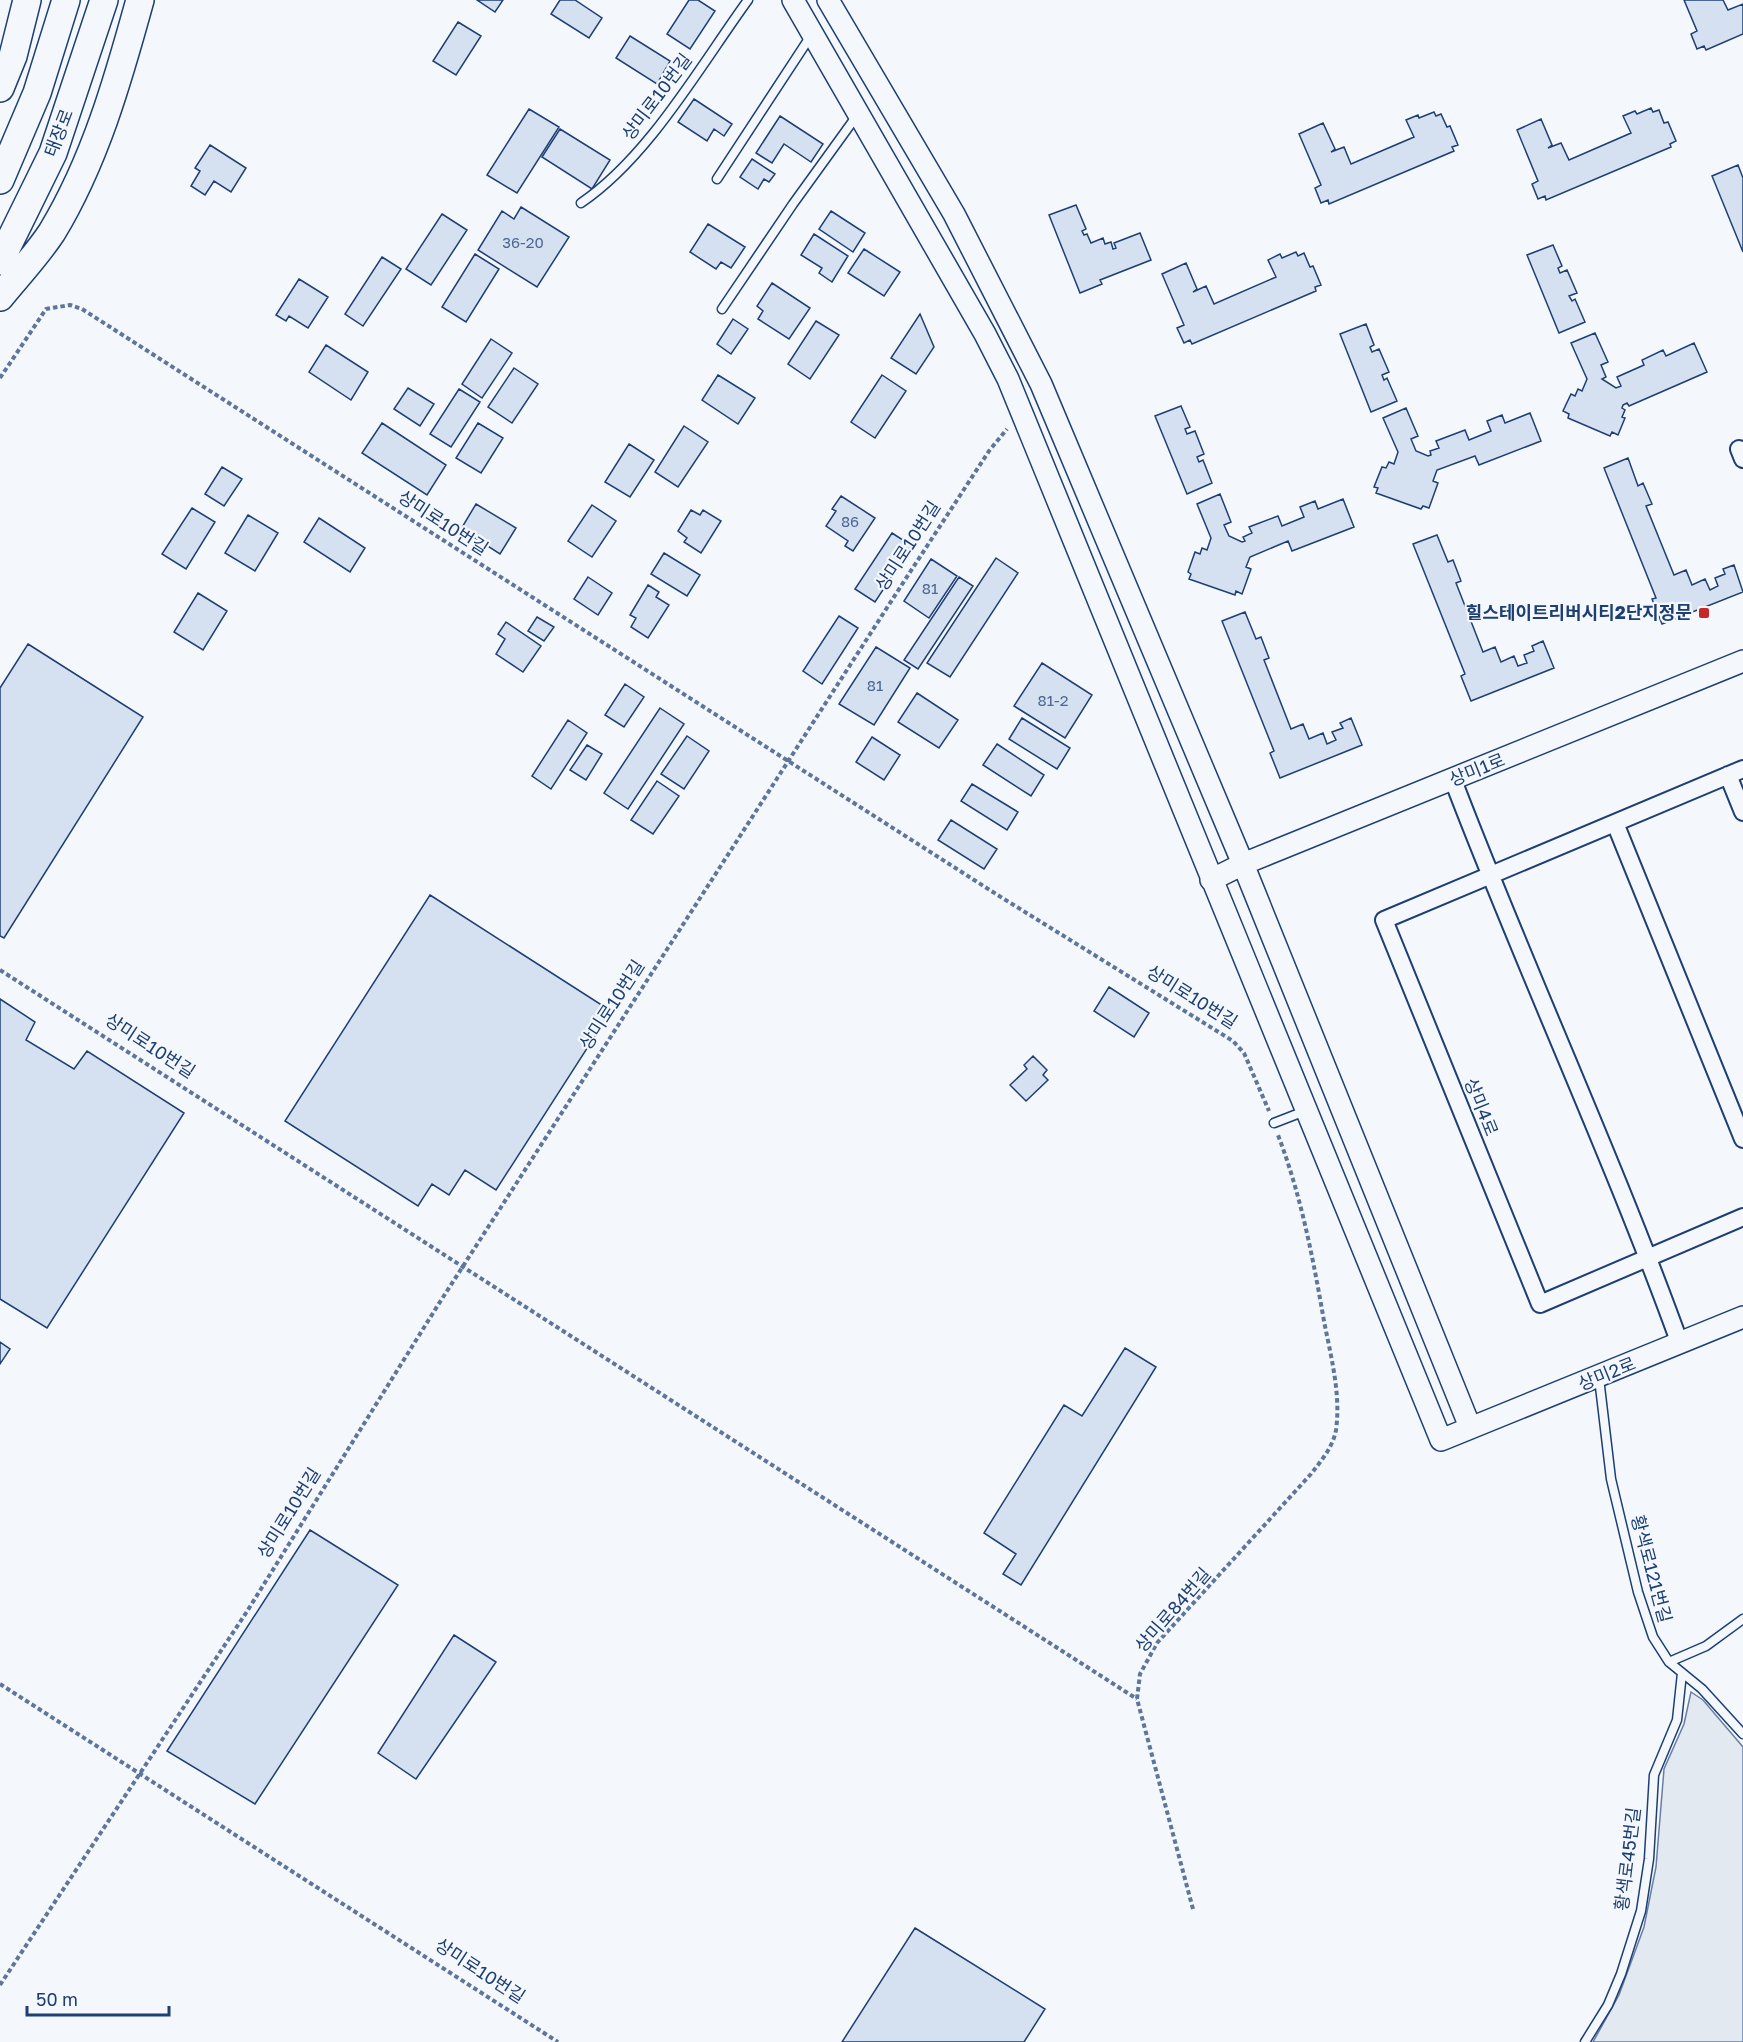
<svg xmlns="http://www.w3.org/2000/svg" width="1743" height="2042" viewBox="0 0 1743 2042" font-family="'Golos Text','Noto Sans KR',sans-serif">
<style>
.green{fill:#e3e9f0;stroke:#687fa3;stroke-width:1.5}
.building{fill:#d5e0f0;stroke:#1d3f73;stroke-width:1.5}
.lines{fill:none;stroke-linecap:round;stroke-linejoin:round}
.service-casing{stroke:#1d3f73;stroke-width:11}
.minor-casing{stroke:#1d3f73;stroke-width:20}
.tertiary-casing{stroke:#1d3f73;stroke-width:24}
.primary-casing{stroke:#1d3f73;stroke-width:30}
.path{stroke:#5e769c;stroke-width:4;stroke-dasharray:4.5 3;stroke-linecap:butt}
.service{stroke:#f4f7fb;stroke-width:8}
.minor{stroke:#f4f7fb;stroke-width:16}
.tertiary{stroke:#f4f7fb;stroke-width:21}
.primary{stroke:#f4f7fb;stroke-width:27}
.poi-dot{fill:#c62828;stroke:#f4f7fb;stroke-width:2}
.labels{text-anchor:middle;stroke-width:4.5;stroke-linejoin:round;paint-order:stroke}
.number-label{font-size:15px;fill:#4b6792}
.street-label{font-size:18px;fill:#1d3f73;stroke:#f4f7fb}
.poi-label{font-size:18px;font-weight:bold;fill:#1d3f73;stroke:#f4f7fb;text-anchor:end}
</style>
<rect width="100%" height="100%" fill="#f4f7fb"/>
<!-- green -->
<path class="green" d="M1691,1692L1703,1700L1743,1747V2042H1593L1619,1995L1644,1927L1656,1867L1664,1769L1684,1724Z"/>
<!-- building -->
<path class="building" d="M477,0H503L495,12Z
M560,0H575L602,18L589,38L551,14Z
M689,0H698L715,11L690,49L667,34Z
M1684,0H1723L1728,10L1743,4V34L1706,50L1704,46L1697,49L1691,34L1697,31Z
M458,22L481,36L456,75L433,61Z
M630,36L670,61L657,84L616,58Z
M694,99L732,124L724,136L714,129L707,141L678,122Z
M1651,108L1653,112L1659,110L1664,123L1668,122L1676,141L1670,144L1671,147L1546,200L1545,196L1538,199L1532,184L1538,181L1517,130L1541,119L1552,145L1548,148L1561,143L1569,160L1631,133L1623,116L1635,111L1637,114Z
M529,109L559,127L517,193L487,175Z
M1434,112L1436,116L1441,114L1447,127L1450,126L1458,145L1452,147L1454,151L1329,204L1328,200L1321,203L1315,188L1321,185L1299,134L1323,123L1335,149L1331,152L1344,147L1351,164L1414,137L1406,120L1418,115L1419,118Z
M780,116L823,144L811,162L784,144L772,163L756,153Z
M560,129L610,160L592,189L542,157Z
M210,145L246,168L231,192L214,181L205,195L191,186L200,171L195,168Z
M752,159L775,174L769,182L764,179L758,189L740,177Z
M1738,165L1743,178V252L1712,176Z
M1076,205L1086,229L1082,231L1084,235L1087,234L1091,243L1103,238L1105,244L1111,242L1113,249L1116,248L1114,243L1140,233L1151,260L1100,280L1102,284L1080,293L1049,215Z
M521,207L569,237L537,287L478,250L502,211L514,219Z
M831,211L865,233L853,252L819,229Z
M442,214L467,230L431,285L406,269Z
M708,224L745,247L731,268L721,262L716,269L690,252Z
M814,234L848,256L832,282L819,273L822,268L801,255Z
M1553,245L1562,266L1558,268L1560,273L1567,270L1577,293L1569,296L1572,301L1575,299L1585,322L1559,333L1527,255Z
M864,249L900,272L884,296L848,273Z
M1296,252L1298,256L1304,253L1310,267L1313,266L1321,285L1315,287L1316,291L1192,344L1190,340L1184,343L1177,328L1184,325L1162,274L1186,263L1197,289L1193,292L1206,286L1214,304L1276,277L1268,260L1280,254L1282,258Z
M475,254L499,269L466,322L442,307Z
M382,257L401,269L363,326L345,314Z
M299,279L328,297L308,328L289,316L286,321L276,315Z
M772,283L810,308L789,339L758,319L763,311L757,306Z
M920,314L934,347L916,374L891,358Z
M733,319L748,329L731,354L717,344Z
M816,321L839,335L810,379L788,364Z
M1366,324L1374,345L1370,347L1372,352L1379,349L1389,372L1382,375L1384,380L1387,378L1397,401L1371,412L1340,334Z
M1595,333L1608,362L1601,365L1606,377L1602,379L1616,388L1621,386L1617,377L1644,365L1642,360L1663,350L1666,356L1694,343L1707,372L1629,406L1627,403L1623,405L1622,408L1625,410L1622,417L1625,418L1618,435L1612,432L1610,436L1568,418L1569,414L1563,411L1571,394L1575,396L1578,389L1582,391L1587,379L1571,343Z
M491,339L512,353L482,398L462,384Z
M326,345L368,372L351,400L309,372Z
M514,368L538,384L512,423L488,407Z
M718,375L755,398L738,424L702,400Z
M882,375L906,391L875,438L851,422Z
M408,388L434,404L420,426L394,409Z
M459,389L480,402L451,447L430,434Z
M1181,406L1190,427L1185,429L1187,434L1195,431L1204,454L1197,457L1199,462L1203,460L1212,483L1187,494L1155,416Z
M1406,408L1418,436L1411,439L1416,451L1428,456L1431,455L1430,451L1439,448L1436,441L1465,430L1469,440L1491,431L1487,421L1502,415L1505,423L1530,413L1541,441L1479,465L1475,456L1437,470L1433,481L1438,483L1429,508L1423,506L1421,509L1376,493L1378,488L1374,487L1382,467L1386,468L1389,462L1394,464L1398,452L1383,418Z
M382,423L446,465L427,495L362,453Z
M478,423L503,438L481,473L456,458Z
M684,426L708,442L678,487L655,472Z
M629,444L654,460L630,497L605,482Z
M1628,458L1638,486L1643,483L1652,504L1646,506L1674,575L1686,570L1692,585L1705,579L1710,590L1718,586L1715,578L1725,574L1723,569L1734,565L1743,592L1662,624L1652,599L1656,598L1604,468Z
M222,467L242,479L224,506L205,494Z
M1220,494L1231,522L1224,525L1229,536L1242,542L1245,541L1243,537L1252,533L1249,527L1278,516L1282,526L1304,517L1300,507L1315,501L1318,509L1343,499L1354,527L1292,551L1288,541L1250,557L1246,567L1251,569L1242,594L1236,591L1235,595L1189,579L1191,574L1188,572L1195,552L1200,554L1202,548L1207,550L1211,538L1197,504Z
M841,496L875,518L853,551L845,546L848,541L826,526L836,511L832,509Z
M476,504L516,528L500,554L461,529Z
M592,505L616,521L592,557L568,541Z
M192,508L215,522L186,569L162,554Z
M691,510L700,515L703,510L721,521L701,553L684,542L687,538L678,531Z
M248,515L278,533L255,571L225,553Z
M319,518L365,548L350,572L304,542Z
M892,533L912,546L875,602L855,589Z
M1437,535L1448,562L1453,560L1461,581L1456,583L1483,652L1495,647L1501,662L1514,656L1518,666L1527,663L1524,655L1534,651L1532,646L1543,641L1554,668L1471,701L1461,676L1465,674L1413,544Z
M664,553L700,575L687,596L651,574Z
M996,558L1018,573L950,677L927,663Z
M931,559L957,576L929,618L904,601Z
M588,577L612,593L598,615L574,599Z
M959,577L973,586L918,669L904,660Z
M648,585L659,592L656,597L669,605L648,638L631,627L636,618L630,615Z
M198,593L227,611L203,650L174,632Z
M1245,612L1256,639L1261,637L1269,658L1264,660L1291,729L1303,724L1309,739L1323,733L1327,744L1336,740L1332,732L1343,728L1340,723L1351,718L1362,745L1280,778L1270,753L1274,751L1222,621Z
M839,616L858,628L822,684L803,671Z
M537,617L554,627L544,641L528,631Z
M506,622L541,646L523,672L496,654L505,639L498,634Z
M28,644L143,717L4,938L0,936V688Z
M876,647L910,668L874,725L839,704Z
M1042,663L1092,695L1065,738L1014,706Z
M625,684L644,697L624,727L605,715Z
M917,693L958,720L939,748L898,722Z
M660,708L684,724L628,809L604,793Z
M1022,718L1070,748L1057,769L1009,739Z
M568,720L587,733L551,789L532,776Z
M687,736L709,751L684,789L661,774Z
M872,737L900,755L884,780L856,762Z
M997,744L1044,775L1031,796L983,765Z
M587,745L602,754L586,780L570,770Z
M657,781L679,796L653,834L631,820Z
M972,784L1018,812L1007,830L961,801Z
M951,820L997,849L984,869L938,840Z
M430,895L611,1011L496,1190L465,1170L449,1195L432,1184L418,1206L285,1121Z
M1109,987L1149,1013L1134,1037L1094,1011Z
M0,999L35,1022L26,1040L74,1069L87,1051L184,1113L47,1328L0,1299Z
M1033,1056L1047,1070L1043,1075L1048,1080L1026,1101L1010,1085L1027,1069L1024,1065Z
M0,1342L10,1349L0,1364Z
M1125,1348L1156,1367L1021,1585L1003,1574L1016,1554L984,1533L1064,1405L1082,1416Z
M310,1530L398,1585L255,1804L167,1751Z
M454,1635L496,1662L416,1779L378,1753Z
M915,1928L1045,2009L1024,2042H842Z"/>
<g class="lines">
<defs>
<path id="service" d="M717,179L812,34
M581,203C649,157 700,66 748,0
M722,309L793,204L858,114
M1274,1123L1305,1111
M1599,1378L1611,1479L1638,1592L1653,1637L1669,1662L1702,1689L1743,1734
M1669,1662L1706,1646L1743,1619
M1585,2042L1608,2005L1621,1974L1641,1911L1649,1859L1654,1775L1677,1720L1682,1673"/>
<path id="minor" d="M1739,449L1743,459
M1743,769L1384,920L1540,1304L1743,1217
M1728,775L1743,812
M1453,780C1525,969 1611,1153 1680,1344
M1615,823L1743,1139"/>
<path id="tertiary" d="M793,0L985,334L1008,379L1441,1440L1743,1317
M828,0L954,214L1041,384L1243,864L1470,1427
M1211,880L1243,864L1743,661"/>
<path id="primary" d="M0,88L13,56L27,0
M0,180L37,93L66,0
M0,261L53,153L104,0
M0,297C17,276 37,255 52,232C95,161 118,80 140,0"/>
</defs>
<!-- service casing -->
<use href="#service" class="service-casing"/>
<!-- minor casing -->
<use href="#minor" class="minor-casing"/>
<!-- tertiary casing -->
<use href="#tertiary" class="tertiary-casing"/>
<!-- primary casing -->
<use href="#primary" class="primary-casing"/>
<!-- path -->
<path class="path" d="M0,378L46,309L70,305L82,309L996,894L1233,1041L1244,1053L1269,1111
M0,970L1137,1699
M0,1684L558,2042
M1193,1909L1137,1699L1140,1674L1157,1643L1311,1474C1321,1461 1333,1447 1336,1430C1341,1394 1331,1357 1324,1321C1313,1258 1301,1195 1278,1135
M0,1985L246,1613L438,1305L901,586L989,451L1007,429"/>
<!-- service -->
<use href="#service" class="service"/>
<!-- minor -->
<use href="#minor" class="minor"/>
<!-- tertiary -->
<use href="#tertiary" class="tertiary"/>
<!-- primary -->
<use href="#primary" class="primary"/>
</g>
<!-- markers -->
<rect class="poi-dot" x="1698" y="607" width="12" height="12" rx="3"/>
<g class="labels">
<!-- number labels -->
<g class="number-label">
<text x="523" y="248">36-20</text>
<text x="850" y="527">86</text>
<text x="930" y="594">81</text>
<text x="875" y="691">81</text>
<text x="1053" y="706">81-2</text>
</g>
<!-- street labels -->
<g class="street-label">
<text transform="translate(657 97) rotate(-53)" y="6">상미로10번길</text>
<text transform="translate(59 133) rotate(-69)" y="6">태장로</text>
<text transform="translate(443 523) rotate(33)" y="6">상미로10번길</text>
<text transform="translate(908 546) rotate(-57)" y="6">상미로10번길</text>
<text transform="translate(1477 770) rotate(-22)" y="6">상미1로</text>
<text transform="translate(1192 997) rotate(32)" y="6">상미로10번길</text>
<text transform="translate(612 1005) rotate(-57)" y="6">상미로10번길</text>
<text transform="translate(150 1046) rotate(33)" y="6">상미로10번길</text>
<text transform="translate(1481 1107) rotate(68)" y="6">상미4로</text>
<text transform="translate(1607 1374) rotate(-22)" y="6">상미2로</text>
<text transform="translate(289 1513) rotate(-58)" y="6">상미로10번길</text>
<text transform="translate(1651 1569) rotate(75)" y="6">황색로121번길</text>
<text transform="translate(1173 1610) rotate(-49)" y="6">상미로84번길</text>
<text transform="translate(1628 1859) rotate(-83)" y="6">황색로45번길</text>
<text transform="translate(480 1971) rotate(33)" y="6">상미로10번길</text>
</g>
<!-- poi labels -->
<g class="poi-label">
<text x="1692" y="619">힐스테이트리버시티2단지정문</text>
</g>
</g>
<!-- scale -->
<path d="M27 2006v9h142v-9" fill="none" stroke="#1d3f73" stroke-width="3"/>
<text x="36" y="2006" font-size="18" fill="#1d3f73" stroke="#f4f7fb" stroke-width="4.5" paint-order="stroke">50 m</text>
</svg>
